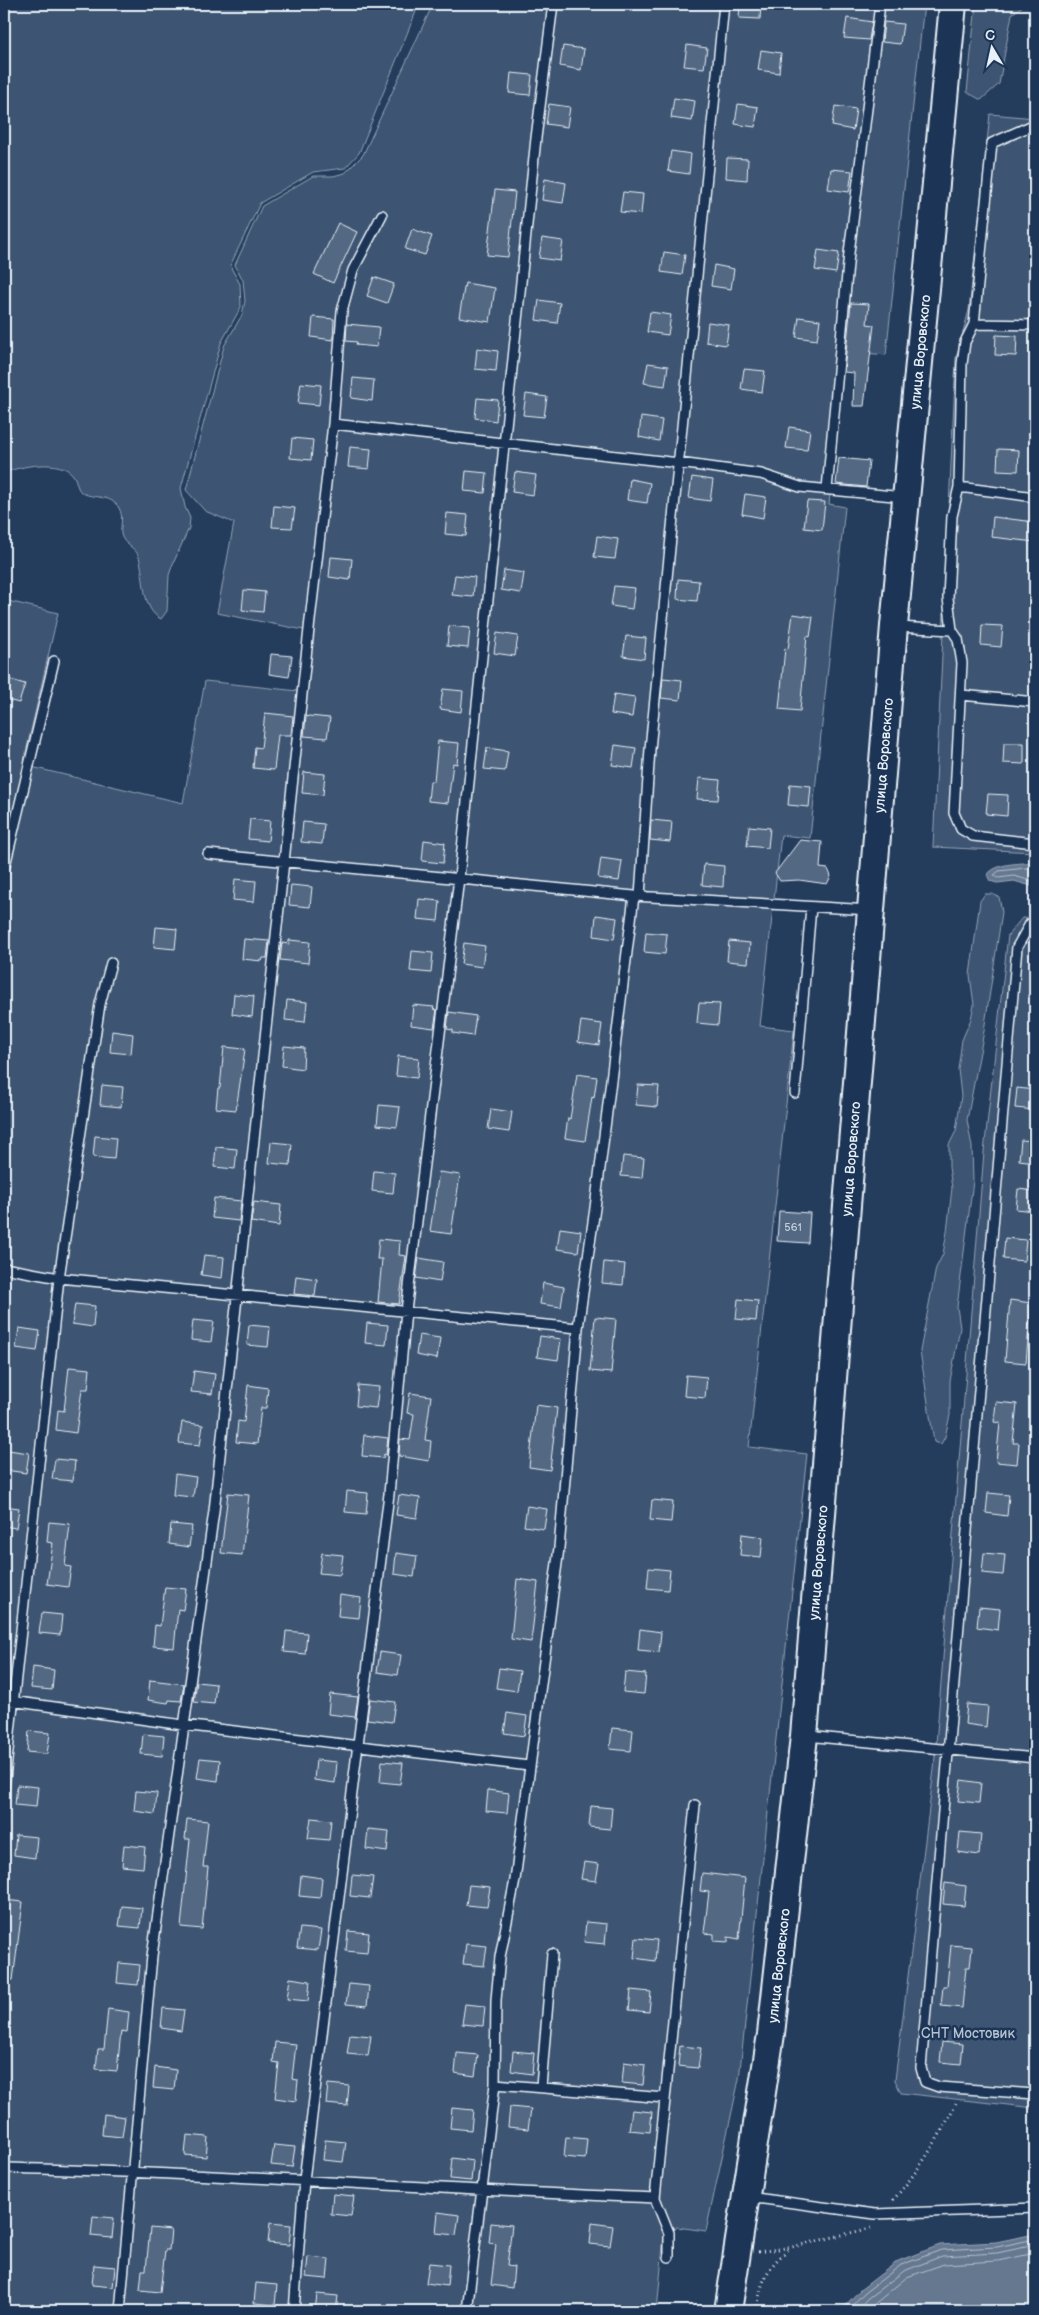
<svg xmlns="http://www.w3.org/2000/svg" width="1039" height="2315" viewBox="0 0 1039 2315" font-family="'Balsamiq Sans',sans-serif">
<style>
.green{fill:#3e5472;stroke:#93a2b5}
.water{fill:#657890;stroke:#99a8ba}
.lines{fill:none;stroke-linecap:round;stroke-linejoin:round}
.shore{stroke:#b4c1ce;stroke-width:1}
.building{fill:#536782;stroke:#e8f1f8}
.lane-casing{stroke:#e8f1f8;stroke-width:12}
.primary-casing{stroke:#e8f1f8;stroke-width:30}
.path{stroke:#e8f1f8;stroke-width:3;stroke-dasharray:1 4;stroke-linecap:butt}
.lane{stroke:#1d3557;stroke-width:9}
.primary{stroke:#1d3557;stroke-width:26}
.labels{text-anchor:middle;stroke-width:5;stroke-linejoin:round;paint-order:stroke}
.number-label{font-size:11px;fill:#c3ceda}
.street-label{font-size:14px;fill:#e8f1f8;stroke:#1d3557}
.park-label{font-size:14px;fill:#b5c2d0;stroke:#1d3557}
</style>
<rect width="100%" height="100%" fill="#253d5d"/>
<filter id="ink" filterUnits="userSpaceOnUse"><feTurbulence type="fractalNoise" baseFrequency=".02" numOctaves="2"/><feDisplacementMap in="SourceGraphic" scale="10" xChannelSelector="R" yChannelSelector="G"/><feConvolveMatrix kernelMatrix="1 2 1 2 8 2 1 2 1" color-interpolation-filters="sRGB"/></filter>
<g filter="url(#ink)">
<!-- green -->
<path class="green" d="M7,4H419L359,153L345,168L313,172L260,203L230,266L240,284L241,307L221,343L181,488L185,507L190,518L189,528L172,566L169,575L167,611L161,619C141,609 145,577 139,557C136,547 123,545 121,534C120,525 124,517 119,508C110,493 93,500 81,492C76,487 77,480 73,475C61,458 19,466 4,473V12Z
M433,4H924L886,355L845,351L829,504L845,507L810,838L781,835L760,1026L794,1030L749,1447L807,1454L739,2079L706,2231L677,2227L664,2234L657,2311H4V600L58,613L23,765L183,803L205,681L298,691L304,630L217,613L234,523L205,511L186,490L224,346L242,315L245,301L243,280L235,265L262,206L313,176H333L345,173L363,155Z
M976,4H1025L1012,14L999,84L981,100L967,92Z
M990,114L1035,118V852L933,847L956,358L969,310Z
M985,894H992L999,897L1002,912L984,1031L967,1120L972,1147L973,1181L957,1307L960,1328L950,1381V1415L945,1437L941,1444L934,1442L920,1351L936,1268L943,1254L947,1232L952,1188L949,1167V1145L956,1131L961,1096L958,1069L962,1040L971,1019L974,1005L970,975L980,901Z
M1022,918L1035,919V2108L901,2093L895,2080L934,1769L984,1152L1008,935Z"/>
<!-- water -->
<path class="water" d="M1035,862V887L1014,881L997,883L990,881L987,875C997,862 1020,864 1035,862Z
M1035,2234V2311H840L860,2290L898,2261L940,2245L996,2242Z"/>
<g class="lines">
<!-- shore -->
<path class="shore" d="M1035,867L999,871L994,875L998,878L1014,876L1035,882
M847,2311L864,2293L901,2265L941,2250L997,2247L1035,2239
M855,2311L868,2298L904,2271L942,2256L997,2253L1035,2245
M866,2311L907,2277L944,2264L998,2261L1035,2253"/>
</g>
<!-- building -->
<path class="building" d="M740,4H761L760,19L739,18Z
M847,18L872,22L869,40L844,38Z
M884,22L903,24L900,44L882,42Z
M687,45L707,48L704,68L684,66Z
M563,46L584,49L581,70L560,66Z
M761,50L781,53L779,73L758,70Z
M511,73L532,75L530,95L509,93Z
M674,98L695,101L692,121L671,118Z
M549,104L570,107L567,127L546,124Z
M738,104L758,107L755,127L735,124Z
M835,106L856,109L853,130L832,126Z
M671,151L691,154L689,174L668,171Z
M727,158L748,159L747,180L726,178Z
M831,169L852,171L849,192L828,189Z
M545,179L566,183L563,203L542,200Z
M495,190L515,192L508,257L487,255Z
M623,192L643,194L641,214L620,212Z
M338,223L357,232L333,283L314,274Z
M412,229L432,236L425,255L405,249Z
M542,238L563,241L560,261L539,258Z
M818,250L839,253L836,273L815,270Z
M664,252L685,255L682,275L661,272Z
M714,265L734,269L731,289L711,286Z
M374,277L394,284L387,303L367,296Z
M465,283L495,288L490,322L459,317Z
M539,300L560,303L557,323L536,320Z
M851,303L869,304L867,324L874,325L864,406H853L854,373L844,372Z
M650,312L671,315L668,335L647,332Z
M313,317L334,319L333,340L311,337Z
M799,317L820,320L817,340L796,337Z
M708,322L729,325L726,345L706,342Z
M347,324L379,327L377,347L356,345L357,342L346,341Z
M996,335L1017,336L1016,356L995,355Z
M477,348L498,351L496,371L475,369Z
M648,363L668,366L665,386L644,383Z
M744,369L765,371L762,392L741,389Z
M353,378L374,380L372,401L351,398Z
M301,383L321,385L319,405L298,403Z
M526,394L547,397L544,417L523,415Z
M477,398L498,400L496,421L475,418Z
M641,417L662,420L659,441L639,437Z
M789,427L810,430L807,450L786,448Z
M292,438L313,440L311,460L290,458Z
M350,447L371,449L369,469L348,467Z
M998,449L1019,450L1018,471L997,470Z
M839,458L869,461L866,487L836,484Z
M466,471L487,473L485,493L464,491Z
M515,472L536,475L533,495L512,492Z
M692,477L713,480L710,501L689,498Z
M630,479L650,483L647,503L627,500Z
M745,494L766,497L763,518L742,514Z
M807,501L825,502L822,530L804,528Z
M274,506L295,508L292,528L272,527Z
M447,513L468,515L466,536L445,534Z
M993,517L1035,522V542L991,537Z
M597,536L618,539L615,559L594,557Z
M331,557L352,559L350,580L329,577Z
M504,570L524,573L521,593L501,590Z
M455,575L475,577L473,597L452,595Z
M678,579L699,581L697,601L677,599Z
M614,586L635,588L632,609L611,606Z
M244,590L265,592L263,612L242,610Z
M793,614L813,617L810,637L807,636L800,711L779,709L785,648L788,649Z
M982,625L1003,626L1001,647L981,645Z
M449,626L470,628L468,648L447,646Z
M497,633L518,636L515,656L494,653Z
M626,636L646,638L644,659L623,656Z
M271,654L292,656L289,677L269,674Z
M4,678L25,684L19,703L4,699Z
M663,678L682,680L680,700L661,698Z
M443,689L463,691L461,712L440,709Z
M614,694L635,697L632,717L611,714Z
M265,713L293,716L291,735H278L274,770L253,768L255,747L261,748Z
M309,716L330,718L327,738L304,736L306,717Z
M438,741L459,743L457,764L453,763L448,803L428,801L430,781H434Z
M1004,743H1024V764L1003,763Z
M615,745L636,748L633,768L612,765Z
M487,748L508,751L505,771L484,769Z
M304,772L325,774L323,795L302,793Z
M699,778L720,780L718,800L697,799Z
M790,784L811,786L809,807L788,805Z
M988,794L1008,795L1007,816L986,814Z
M250,819L270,821L268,841L248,839Z
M651,820L672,822L670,842L650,840Z
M303,822L324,824L322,844L301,842Z
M749,826L770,828L768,848L747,846Z
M424,840L445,843L443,863L422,861Z
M800,840L822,842L820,868L828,869L831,876L827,884L799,880L780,881L775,873Z
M601,858L622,861L619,881L598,878Z
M704,864L724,866L723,887L702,885Z
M235,879L256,881L254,902L233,900Z
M291,885L312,887L310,907L289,905Z
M419,899L440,901L438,921L417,919Z
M596,915L617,918L614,939L594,936Z
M156,927L177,929L175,949L154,947Z
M646,932L667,934L665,954L644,952Z
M244,939L269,941L267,958H263L262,961L242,959Z
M289,940L310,942L308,963L280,960L282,943L289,944Z
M729,941L750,943L748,963L727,961Z
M464,943L485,946L482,967L461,964Z
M412,951L433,953L431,973L410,971Z
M234,994L254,996L252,1017L232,1014Z
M287,1000L307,1002L305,1022L285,1020Z
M699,1003L720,1004L718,1025L697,1023Z
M413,1005L434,1007L433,1009L437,1010L434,1028L411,1025Z
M449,1012L476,1016L473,1036L453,1033V1030L447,1029Z
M581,1021L602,1024L599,1045L578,1042Z
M112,1031L133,1034L131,1054L110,1052Z
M284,1046L304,1048L303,1069L282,1066Z
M224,1047L245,1049L236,1110L216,1108L218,1088H220Z
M398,1056L419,1058L417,1078L396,1076Z
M577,1074L597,1077L594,1098L592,1097L585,1141L565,1138L568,1118L570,1119Z
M102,1085L123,1087L121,1107L100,1105Z
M638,1085L659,1086L657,1107L636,1105Z
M1017,1088L1035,1090V1110L1015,1108Z
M379,1105L400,1107L397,1127L377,1125Z
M491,1109L512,1112L509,1132L488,1129Z
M95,1136L116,1138L114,1159L93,1157Z
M1021,1140L1035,1141V1162L1019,1160Z
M271,1142L292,1144L290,1165L269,1163Z
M216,1147L237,1149L235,1169L214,1167Z
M623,1156L644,1158L642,1178L621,1176Z
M374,1171L395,1173L393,1193L372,1191Z
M439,1172L460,1175L451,1234L430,1231Z
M1018,1189L1035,1191V1211L1016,1209Z
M214,1198L241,1201L239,1221L212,1218Z
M254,1202L281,1205L279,1226L251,1222Z
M779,1211L810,1213L808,1243L777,1241Z
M560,1228L581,1231L578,1252L557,1249Z
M1005,1238L1026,1240L1024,1261L1003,1259Z
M379,1239L400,1241L399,1255L406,1256L399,1304L378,1302L382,1259H377Z
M204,1255L224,1257L222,1278L201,1275Z
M419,1258L443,1262L440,1282L416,1278Z
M604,1262L625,1264L623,1285L602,1283Z
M296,1276L317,1279L315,1296L294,1294Z
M543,1283L564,1287L561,1307L540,1304Z
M738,1299L758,1301L756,1321L736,1319Z
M1010,1300L1031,1303L1026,1363L1005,1361Z
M75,1304L95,1306L93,1327L72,1324Z
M595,1317L616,1319L611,1373L590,1371Z
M193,1320L214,1322L211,1342L191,1340Z
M367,1323L388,1325L386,1345L365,1343Z
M249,1325L270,1327L268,1347L247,1345Z
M19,1328L40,1331L37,1351L16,1348Z
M419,1335L440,1338L437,1359L416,1355Z
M540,1336L561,1339L558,1360L537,1357Z
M69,1367L90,1369L88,1389H82L76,1433L56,1430L58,1410L64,1411Z
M194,1371L215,1374L212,1394L191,1392Z
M686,1375L707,1377L705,1398L684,1396Z
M248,1385L268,1388L266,1408H261L257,1444L236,1442L238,1421L244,1422Z
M358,1385L379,1387L376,1408L356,1406Z
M410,1393L431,1396L425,1440L431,1441L429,1461L399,1456L400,1439L410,1440L414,1414L407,1413Z
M996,1402L1017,1404L1013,1443H1019L1017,1464L996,1462L1000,1423L994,1422Z
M536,1405L557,1408L550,1470L529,1467Z
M182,1422L203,1425L200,1445L179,1443Z
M364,1435L388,1438L386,1455L384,1454L383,1458L362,1456Z
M8,1450L29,1453L26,1473L5,1470Z
M55,1459L75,1461L73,1481L52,1479Z
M175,1474L196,1477L193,1497L173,1495Z
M347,1491L368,1493L366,1514L345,1512Z
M228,1493L249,1495L242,1555L221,1553Z
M988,1493L1009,1495L1007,1516L986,1513Z
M399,1495L420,1498L417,1518L396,1515Z
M652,1500L673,1502L671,1522L650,1520Z
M4,1506L19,1508L16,1528L4,1526Z
M527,1506L547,1509L544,1529L524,1526Z
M49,1522L70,1524L65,1566L71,1567L68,1587L47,1584L53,1543L47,1542Z
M171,1524L192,1526L189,1547L169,1544Z
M742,1534L763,1537L761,1557L740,1555Z
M322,1553L343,1555L340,1575L319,1573Z
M396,1553L417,1556L414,1577L394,1574Z
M984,1553L1005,1555L1003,1575L982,1573Z
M649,1568L670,1570L668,1590L647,1588Z
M517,1579L538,1582L531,1642L511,1639Z
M165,1587L186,1589L183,1610L178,1609L174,1648L153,1646L155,1625L160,1626Z
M340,1595L361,1598L359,1618L338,1616Z
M979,1607L1000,1609L998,1630L977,1627Z
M42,1613L62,1615L60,1635L39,1633Z
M640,1629L661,1632L659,1652L638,1650Z
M286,1631L307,1633L305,1654L284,1652Z
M380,1652L401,1655L398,1675L377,1672Z
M33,1667L54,1670L52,1690L31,1688Z
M499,1668L520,1671L517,1691L496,1688Z
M625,1672L646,1674L644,1694L623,1692Z
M150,1680L184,1684L181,1701L169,1700L168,1703L148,1700Z
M197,1682L216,1684L214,1704L194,1702Z
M330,1694L358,1697L355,1717L328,1714Z
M370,1699L395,1702L392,1722L367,1719Z
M967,1704L988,1706L986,1727L965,1724Z
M507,1713L527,1716L524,1736L504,1733Z
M612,1728L633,1730L631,1751L610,1749Z
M29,1731L50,1733L47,1754L27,1752Z
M143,1734L164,1736L162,1756L141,1754Z
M200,1758L220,1760L218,1781L197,1778Z
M316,1760L337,1762L335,1783L314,1780Z
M382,1761L403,1763L400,1784L380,1782Z
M961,1780L981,1783L979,1803L958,1801Z
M17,1785L38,1787L36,1807L15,1805Z
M488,1790L509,1793L507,1813L486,1811Z
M136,1791L157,1793L155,1814L134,1811Z
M591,1806L612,1808L610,1829L589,1827Z
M311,1818L331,1820L329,1840L308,1838Z
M187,1819L208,1821L203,1867H208L202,1929L181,1927L190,1839H185Z
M368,1829L389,1831L387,1852L366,1849Z
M960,1832L981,1834L979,1855L958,1852Z
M16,1835L37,1837L35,1858L14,1855Z
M124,1845L145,1847L143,1868L122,1866Z
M584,1862L599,1864L596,1881L581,1879Z
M702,1873L745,1878L739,1939L728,1937V1942L714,1941V1934L704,1933L709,1892L700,1891Z
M301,1875L322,1878L320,1898L299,1896Z
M352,1875L373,1877L370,1898L350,1896Z
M945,1883L966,1886L964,1906L943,1904Z
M469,1885L490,1887L487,1907L466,1905Z
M4,1900L23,1902L13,1980H4Z
M122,1906L142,1908L140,1928L119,1926Z
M586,1922L607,1924L605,1944L584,1942Z
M300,1928L321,1930L318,1950L297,1948Z
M348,1931L369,1933L367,1953L346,1951Z
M636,1938L657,1940L655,1961L634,1958Z
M466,1944L487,1946L484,1966L463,1964Z
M951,1945L972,1947L970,1967H966L962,2008L941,2006L943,1986H947Z
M119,1963L140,1965L138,1985L117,1983Z
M290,1978L310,1981L308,2001L287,1999Z
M349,1984L369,1986L367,2006L346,2004Z
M631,1990L651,1992L649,2012L629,2010Z
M465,2004L485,2006L483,2026L462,2024Z
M163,2008L184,2010L181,2031L161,2028Z
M108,2009L129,2012L127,2032L121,2031L117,2071L96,2069L98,2049H104Z
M350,2034L371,2036L368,2056L347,2054Z
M275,2042L296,2044L292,2079L298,2080L296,2101L275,2098L279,2063L273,2062Z
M942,2042L963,2044L961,2064L940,2062Z
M680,2046L701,2048L698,2068L678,2066Z
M513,2051L534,2053L532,2074L511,2071Z
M457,2053L478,2055L475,2076L455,2073Z
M624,2062L645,2065L643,2085L622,2083Z
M155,2067L176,2070L174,2090L153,2088Z
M328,2084L349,2086L347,2106L326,2104Z
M510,2107L531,2109L528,2129L508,2127Z
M452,2108L473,2110L471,2130L450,2128Z
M632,2110L652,2112L650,2132L629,2130Z
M104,2114L125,2117L122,2137L102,2135Z
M187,2135L208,2137L206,2157L185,2155Z
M566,2137L587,2139L585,2159L564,2157Z
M325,2140L346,2142L343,2162L323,2160Z
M274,2145L295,2147L292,2167L271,2165Z
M452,2158L473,2161L471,2181L450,2179Z
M333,2194L354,2196L351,2216L331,2214Z
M438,2212L459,2215L456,2235L436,2233Z
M93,2216L114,2218L112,2238L91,2236Z
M270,2223L291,2225L289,2245L268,2243Z
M491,2223L512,2225L507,2266L514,2267L512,2288L491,2285L496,2244L489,2243Z
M592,2223L613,2226L610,2246L590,2244Z
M150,2228L171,2230L169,2250H165L160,2292L140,2290L142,2270H146Z
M308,2257L329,2259L327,2279L306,2277Z
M429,2263L449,2265L447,2286L426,2283Z
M94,2265L115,2267L113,2287L92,2285Z
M256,2283L277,2285L275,2305L254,2303Z
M317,2294L338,2296L336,2311H315Z"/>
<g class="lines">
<defs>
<path id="lane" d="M974,324L1035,325
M333,424L679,463L761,474L800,487L904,497
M959,487L1035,497
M827,489L849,253L880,4
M897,627L952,630L958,639L962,663L954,813L961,829L973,836L1035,843
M952,630L948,598L952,516L959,487L962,364L965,342L974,324L992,143L1035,124
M961,695L1035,702
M208,854L634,896L870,910
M4,870L54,661
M640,896L650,749L724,4
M1035,925L1030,924L1017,947L921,2068L925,2082L939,2087L1035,2094
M795,1093L811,907
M4,1268L59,1278L578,1328
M4,1700L183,1725L529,1766
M807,1736L1035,1758
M4,1788L59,1278L100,1004L111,963
M495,2084L665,2098
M541,2087L552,1954
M4,2168C221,2173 438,2190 655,2198
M748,2197L875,2214L1035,2208
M669,2257V2233L655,2198L695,1805
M120,2311L152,1956L214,1511L310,620L333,424L342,311L353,270L382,215
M294,2311L304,2180L389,1494L406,1311L459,878L536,138L553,4
M467,2311L495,2084L496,2000L500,1957L515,1880L559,1548L578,1328L595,1208L634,896"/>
<g id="primary">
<path id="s1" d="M728,2311L771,2034L804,1736L894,626L953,4"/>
</g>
</defs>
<!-- lane casing -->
<use href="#lane" class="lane-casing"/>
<!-- primary casing -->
<use href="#primary" class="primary-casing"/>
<!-- path -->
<path class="path" d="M893,2200C919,2171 940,2137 957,2101
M758,2252L792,2247L871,2228
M757,2311C761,2281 766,2268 790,2248"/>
<!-- lane -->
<use href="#lane" class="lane"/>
<!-- primary -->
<use href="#primary" class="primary"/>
</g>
</g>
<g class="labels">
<!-- number labels -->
<g class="number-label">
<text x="793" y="1231">561</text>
</g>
<!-- street labels -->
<g class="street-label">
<text dy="5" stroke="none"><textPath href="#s1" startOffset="1969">улица Воровского</textPath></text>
<text dy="5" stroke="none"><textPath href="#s1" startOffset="1564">улица Воровского</textPath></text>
<text dy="5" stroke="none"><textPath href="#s1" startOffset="1159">улица Воровского</textPath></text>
<text dy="5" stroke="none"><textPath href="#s1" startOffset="754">улица Воровского</textPath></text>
<text dy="5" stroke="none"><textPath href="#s1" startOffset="349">улица Воровского</textPath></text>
</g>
<!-- park labels -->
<g class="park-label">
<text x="968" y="2038">СНТ Мостовик</text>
</g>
</g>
<!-- margin -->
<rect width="1039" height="2315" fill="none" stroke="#1d3557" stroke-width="20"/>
<rect x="10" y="10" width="1019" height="2295" fill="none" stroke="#e8f1f8" stroke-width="2" filter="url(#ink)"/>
<!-- north arrow -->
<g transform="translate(992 48) rotate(351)" stroke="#1d3557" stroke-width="4" paint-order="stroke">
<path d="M0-4L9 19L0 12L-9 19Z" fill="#e8f1f8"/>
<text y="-8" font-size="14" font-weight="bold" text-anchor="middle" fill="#e8f1f8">С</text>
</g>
</svg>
